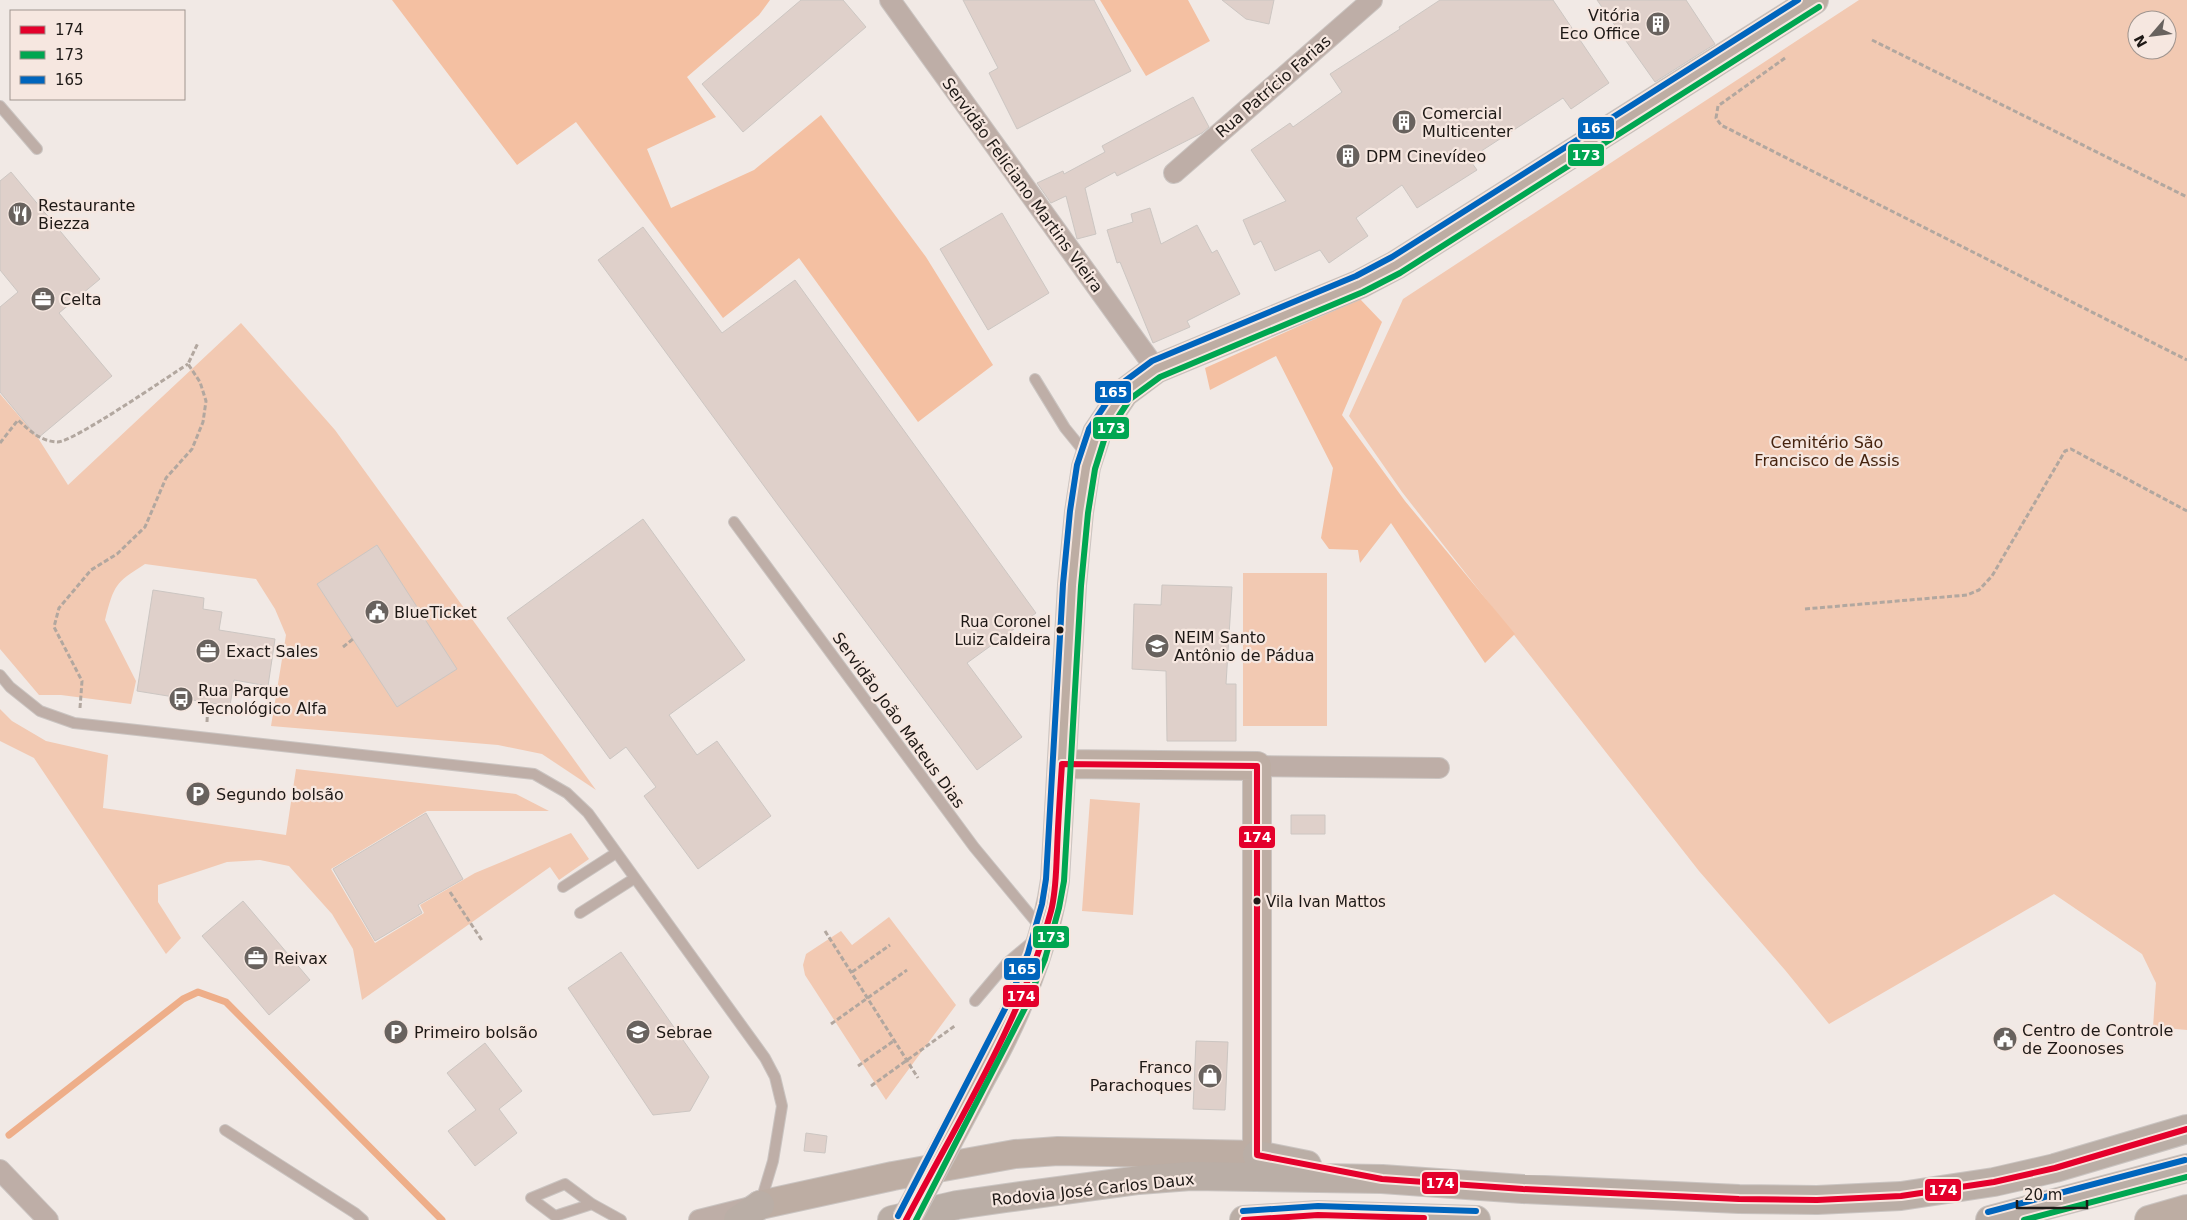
<svg xmlns="http://www.w3.org/2000/svg" width="2187" height="1220" viewBox="0 0 2187 1220" font-family="'DejaVu Sans',sans-serif">
<style>
.green{fill:#f2c9b2;fill-rule:evenodd}
.forest{fill:#f4c0a2}
.lines{fill:none;stroke-linecap:round;stroke-linejoin:round}
.stream{stroke:#eeae89;stroke-width:7}
.building{fill:#dfd0ca;stroke:#ccc6c2}
.lane-casing{stroke:#cac4c1;stroke-width:12}
.street-casing{stroke:#cac4c1;stroke-width:22}
.secondary-casing{stroke:#cac4c1;stroke-width:30}
.highway-casing{stroke:#cac4c1;stroke-width:30}
.path{stroke:#b2a79f;stroke-width:3;stroke-dasharray:5 2.5;stroke-linecap:butt}
.lane{stroke:#beaea7;stroke-width:10}
.street{stroke:#beaea7;stroke-width:20}
.secondary{stroke:#bdada3;stroke-width:28}
.highway{stroke:#baaea6;stroke-width:28}
.secondary-bridge-casing{stroke:#cac4c1;stroke-width:30;stroke-linecap:butt}
.secondary-bridge{stroke:#bdada3;stroke-width:28}
.bus-1-casing{stroke:#f6e7e0;stroke-width:10}
.bus-2-casing{stroke:#f6e7e0;stroke-width:10}
.bus-3-casing{stroke:#f6e7e0;stroke-width:10}
.bus-1{stroke:#e4002b;stroke-width:6}
.bus-2{stroke:#00a651;stroke-width:6}
.bus-3{stroke:#0065bd;stroke-width:6}
.bus-dot{fill:#1e1916;stroke:#f6e7e0;stroke-width:2}
.labels{text-anchor:middle;stroke-width:4.5;stroke-linejoin:round;paint-order:stroke}
.bus-label{font-size:15px;fill:#1e1916;stroke:#f6e7e0;text-anchor:end}
.poi-label{font-size:16px;fill:#1e1916;stroke:#f6e7e0;text-anchor:start}
.street-label{font-size:16px;fill:#1e1916;stroke:#f6e7e0}
.park-label{font-size:16px;fill:#46230e;stroke:#f6e7e0}
.line-badge{stroke:#f6e7e0;stroke-width:2}
.badge-label{font-size:14px;text-anchor:middle;font-weight:bold;fill:#fff}
</style>
<rect width="100%" height="100%" fill="#f1e9e5"/>
<!-- green -->
<path class="green" d="M1859,0H2187V1030L2153,1027L2156,983L2142,954L2054,894L1829,1024L1785,970L1699,871L1402,492L1349,416L1403,299ZM2137,20H2167V50H2137Z
M241,323L335,430L596,790L542,754L498,745L271,726L286,635L275,609L256,579L145,564C115,583 114,585 105,620L136,681L131,704L61,695H39L0,649V394L38,438L68,485Z
M1243,573H1327V726H1243Z
M0,709L12,721L46,741L108,755L103,808L286,835L296,769L516,794L549,811H427L331,869L375,943L424,913L420,905L475,873L571,833L589,859L559,880L550,867L362,1000L353,949L332,914L289,866L260,860L227,862L158,885V902L181,938L166,954L34,758L0,741Z
M1090,799L1140,803L1133,915L1082,911Z
M889,917L956,1005L886,1100L805,975L803,965L806,954L841,931L852,945Z"/>
<!-- forest -->
<path class="forest" d="M392,0H770L759,15L687,77L716,117L647,149L671,208L754,170L821,115L926,257L993,365L918,422L799,258L723,318L576,122L517,165Z
M1100,0H1188L1210,41L1146,76Z
M1360,299L1382,322L1342,415L1405,501L1515,634L1485,663L1391,523L1360,563L1358,550L1329,549L1321,538L1333,468L1276,356L1210,390L1205,368Z"/>
<g class="lines">
<!-- stream -->
<path class="stream" d="M9,1135L183,999L198,992L226,1002L442,1220"/>
</g>
<!-- building -->
<path class="building" d="M801,0H843L866,27L743,132L702,84Z
M963,0H1094L1131,71L1017,129L989,73L998,68Z
M1222,0H1274L1269,24L1246,19Z
M1440,0H1553L1609,83L1571,109L1563,98L1469,159L1477,170L1417,208L1402,185L1356,218L1368,236L1329,263L1320,250L1275,271L1261,241L1254,245L1243,220L1286,201L1251,150L1290,123L1293,127L1342,92L1330,74L1400,29L1399,27Z
M1597,0H1686L1715,44L1655,82Z
M1193,97L1209,127L1202,133L1117,176L1115,172L1085,188L1096,234L1077,239L1066,196L1051,203L1037,183L1063,171L1064,174L1105,152L1102,146Z
M11,172L100,279L59,313L112,376L38,438L0,392V307L18,292L0,270V181Z
M1150,208L1161,244L1197,225L1212,253L1217,250L1240,294L1187,321L1190,327L1153,343L1120,262L1117,263L1107,230L1133,222L1131,214Z
M1002,213L1049,293L988,330L940,249Z
M643,227L722,333L795,280L1036,613L967,663L1022,737L977,770L778,505L598,260Z
M643,519L745,660L669,715L697,755L717,741L771,816L698,869L644,796L656,787L626,747L610,759L507,618Z
M377,545L457,669L397,707L317,584Z
M1162,585L1232,587L1226,684H1236V741H1167L1166,671L1132,669L1134,604L1161,605Z
M153,590L204,598L203,609L222,612L219,630L275,639L268,686L234,680L230,706L137,691Z
M426,813L463,879L418,905L422,913L375,941L333,869Z
M1291,815H1325V834H1291Z
M243,901L310,980L269,1015L202,936Z
M621,952L709,1077L690,1111L653,1115L568,988Z
M1196,1041L1228,1042L1225,1110L1193,1109Z
M485,1043L522,1091L499,1109L517,1133L475,1166L448,1131L476,1110L447,1073Z
M806,1133L827,1136L825,1153L804,1151Z"/>
<g class="lines">
<defs>
<path id="lane" d="M0,106L37,149
M1035,379L1065,428L1087,455
M734,522L974,847L1041,928
M0,675L10,687L40,711L74,723L534,774L567,793L588,813L765,1058L775,1077L782,1106L773,1161L761,1201
M563,887L616,853
M580,913L635,878
M975,1001L1008,962L1033,941
M225,1130L355,1213L363,1220
M592,1204L555,1216L531,1198L565,1184L592,1204L621,1220"/>
<path id="street" d="M890,0L1156,369
M1174,173L1372,0
M1257,766L1439,768
M0,1170L48,1220
M699,1220L751,1207"/>
<path id="secondary" d="M972,1096C981,1077 993,1058 1002,1039C1025,993 1048,931 1055,880L1072,585L1079,512L1086,467L1097,433L1124,393L1156,369L1360,284L1396,265L1814,0
M760,1205L893,1176L1015,1154L1058,1151L1257,1155V766L1062,764
M2149,1220L2187,1209"/>
<path id="highway" d="M1257,1155L1307,1165
M738,1220L760,1205
M892,1220L957,1205L1006,1198L1139,1180L1191,1176L1382,1179L1523,1189L1739,1199L1817,1200L1901,1196L1994,1182L2055,1168L2187,1129
M1244,1220L1318,1215L1476,1220
M1990,1220L2187,1168"/>
</defs>
<!-- lane casing -->
<use href="#lane" class="lane-casing"/>
<!-- street casing -->
<use href="#street" class="street-casing"/>
<!-- secondary casing -->
<use href="#secondary" class="secondary-casing"/>
<!-- highway casing -->
<use href="#highway" class="highway-casing"/>
<!-- path -->
<path class="path" d="M1872,40L2187,197
M1785,58L1718,106L1716,118L1721,125L2187,360
M0,443L18,420C30,431 40,441 57,442C72,443 169,376 188,364
M1805,609L1967,595L1979,590L1992,576L2065,451L2071,449L2187,511
M343,647L353,639
M80,708L82,681L54,627L59,608L91,570L117,554L145,527L166,478L192,449L203,422L206,401L200,382L188,364L198,343
M207,722L208,702
M450,892L483,942
M825,931L918,1078
M852,972L890,945
M831,1024L907,970
M858,1066L895,1040
M871,1086L956,1025"/>
<!-- lane -->
<use href="#lane" class="lane"/>
<!-- street -->
<use href="#street" class="street"/>
<!-- secondary -->
<use href="#secondary" class="secondary"/>
<!-- highway -->
<use href="#highway" class="highway"/>
<defs>
<path id="secondary-bridge" d="M906,1220L972,1096"/>
</defs>
<!-- secondary-bridge casing -->
<use href="#secondary-bridge" class="secondary-bridge-casing"/>
<!-- secondary-bridge -->
<use href="#secondary-bridge" class="secondary-bridge"/>
<defs>
<path id="bus-1" d="M906,1220C958,1121 1022,1020 1051,911C1056,892 1056,871 1057,851C1058,822 1060,793 1062,764L1257,766V1155L1382,1179L1523,1189L1739,1199L1817,1200L1901,1196L1994,1182L2055,1168L2187,1129
M1244,1220L1318,1215L1424,1218"/>
<path id="bus-2" d="M916,1220L1025,1008L1045,959L1059,908L1064,881L1081,586L1088,513L1095,469L1105,437L1130,399L1160,377L1363,292L1400,273L1819,7
M2024,1220L2187,1177"/>
<path id="bus-3" d="M1243,1211L1318,1206L1476,1211
M1988,1212L2185,1160
M898,1216L1009,1001L1028,953L1042,904L1046,879L1063,584L1070,511L1077,465L1089,429L1117,387L1152,361L1356,276L1392,257L1798,0"/>
</defs>
<!-- bus-1 casing -->
<use href="#bus-1" class="bus-1-casing"/>
<!-- bus-2 casing -->
<use href="#bus-2" class="bus-2-casing"/>
<!-- bus-3 casing -->
<use href="#bus-3" class="bus-3-casing"/>
<!-- bus-1 -->
<use href="#bus-1" class="bus-1"/>
<!-- bus-2 -->
<use href="#bus-2" class="bus-2"/>
<!-- bus-3 -->
<use href="#bus-3" class="bus-3"/>
</g>
<!-- icons -->
<defs>
<symbol id="building-disc" viewBox="-11 -11 22 22"><circle r="9.5" fill="#68625e" stroke="#f6e7e0"/><path d="M-4-6H4V6H1V3H-1V6H-4ZM-2.5-4.3h1.7v1.8h-1.7ZM.8-4.3h1.7v1.8H.8ZM-2.5-1h1.7V.8h-1.7ZM.8-1h1.7V.8H.8Z" fill="#fff"/></symbol>
<symbol id="restaurant-disc" viewBox="-11 -11 22 22"><circle r="9.5" fill="#68625e" stroke="#f6e7e0"/><path d="M-5-6h1v4h1v-4h1v4h1v-4h1v5L-1.5 .5V6h-2V.5L-5-1ZM5-6V6H3V1.5H1.5Q1.5-4 5-6Z" fill="#fff"/></symbol>
<symbol id="office-disc" viewBox="-11 -11 22 22"><circle r="9.5" fill="#68625e" stroke="#f6e7e0"/><path d="M-6-3h4V-5.5h4V-3h4V5H-6ZM-1-4.5V-3h2v-1.5ZM-6 0V1H6V0Z" fill="#fff"/></symbol>
<symbol id="civic-disc" viewBox="-11 -11 22 22"><circle r="9.5" fill="#68625e" stroke="#f6e7e0"/><path d="M-.6-6.5H3V-4.5H.6V-3L4-1V1h2V6H-6V1h2V-1L-.6-3ZM-1.2 2.5V6h2.4V2.5Z" fill="#fff"/></symbol>
<symbol id="school-disc" viewBox="-11 -11 22 22"><circle r="9.5" fill="#68625e" stroke="#f6e7e0"/><path d="M0-5L7-2L0 1L-7-2ZM-4 1L0 2.5L4 1V4Q0 6-4 4Z" fill="#fff"/></symbol>
<symbol id="bus-disc" viewBox="-11 -11 22 22"><circle r="9.5" fill="#68625e" stroke="#f6e7e0"/><path d="M-5-6H5V4H4V6H2V4H-2V6H-4V4H-5ZM-3.5-4V0h7V-4ZM-3.5 1.2v1.5H-2V1.2ZM2 1.2v1.5H3.5V1.2Z" fill="#fff"/></symbol>
<symbol id="parking-disc" viewBox="-11 -11 22 22"><circle r="9.5" fill="#68625e" stroke="#f6e7e0"/><path d="M-3.5-5.5H1a3.5 3.5 0 0 1 0 7H-1V5.5H-3.5ZM-1-3.4V-.6H.8a1.4 1.4 0 0 0 0-2.8Z" fill="#fff"/></symbol>
<symbol id="university-disc" viewBox="-11 -11 22 22"><circle r="9.5" fill="#68625e" stroke="#f6e7e0"/><path d="M0-5L7-2L0 1L-7-2ZM-4 1L0 2.5L4 1V4Q0 6-4 4Z" fill="#fff"/></symbol>
<symbol id="shop-disc" viewBox="-11 -11 22 22"><circle r="9.5" fill="#68625e" stroke="#f6e7e0"/><path d="M-5-2.5h2.3a2.7 3.5 0 0 1 5.4 0H5L5.5 6h-11ZM-1.5-2.5h3a1.5 2.3 0 0 0-3 0Z" fill="#fff"/></symbol>
</defs>
<g fill-rule="evenodd">
<use href="#building-disc" x="1644" y="10" width="28" height="28"/>
<use href="#building-disc" x="1390" y="108" width="28" height="28"/>
<use href="#building-disc" x="1334" y="142" width="28" height="28"/>
<use href="#restaurant-disc" x="6" y="200" width="28" height="28"/>
<use href="#office-disc" x="29" y="285" width="28" height="28"/>
<use href="#civic-disc" x="363" y="598" width="28" height="28"/>
<use href="#school-disc" x="1143" y="632" width="28" height="28"/>
<use href="#office-disc" x="194" y="637" width="28" height="28"/>
<use href="#bus-disc" x="167" y="685" width="28" height="28"/>
<use href="#parking-disc" x="184" y="780" width="28" height="28"/>
<use href="#office-disc" x="242" y="944" width="28" height="28"/>
<use href="#parking-disc" x="382" y="1018" width="28" height="28"/>
<use href="#university-disc" x="624" y="1018" width="28" height="28"/>
<use href="#civic-disc" x="1991" y="1025" width="28" height="28"/>
<use href="#shop-disc" x="1196" y="1062" width="28" height="28"/>
</g>
<!-- markers -->
<g class="bus-dot">
<circle cx="1060" cy="630" r="4.5"/>
<circle cx="1257" cy="901" r="4.5"/>
</g>
<g class="labels">
<!-- bus labels -->
<g class="bus-label">
<text x="1051" y="627">Rua Coronel<tspan x="1051" dy="18">Luiz Caldeira</tspan></text>
<text x="1266" y="907" text-anchor="start">Vila Ivan Mattos</text>
</g>
<!-- poi labels -->
<g class="poi-label">
<text x="1640" y="21" text-anchor="end">Vitória<tspan x="1640" dy="18">Eco Office</tspan></text>
<text x="1422" y="119">Comercial<tspan x="1422" dy="18">Multicenter</tspan></text>
<text x="1366" y="162">DPM Cinevídeo</text>
<text x="38" y="211">Restaurante<tspan x="38" dy="18">Biezza</tspan></text>
<text x="60" y="305">Celta</text>
<text x="394" y="618">BlueTicket</text>
<text x="1174" y="643">NEIM Santo<tspan x="1174" dy="18">Antônio de Pádua</tspan></text>
<text x="226" y="657">Exact Sales</text>
<text x="198" y="696">Rua Parque<tspan x="198" dy="18">Tecnológico Alfa</tspan></text>
<text x="216" y="800">Segundo bolsão</text>
<text x="274" y="964">Reivax</text>
<text x="2022" y="1036">Centro de Controle<tspan x="2022" dy="18">de Zoonoses</tspan></text>
<text x="414" y="1038">Primeiro bolsão</text>
<text x="656" y="1038">Sebrae</text>
<text x="1192" y="1073" text-anchor="end">Franco<tspan x="1192" dy="18">Parachoques</tspan></text>
</g>
<!-- street labels -->
<g class="street-label">
<text transform="translate(1273 86) rotate(-41)" y="6">Rua Patrício Farias</text>
<text transform="translate(1023 185) rotate(54)" y="6">Servidão Feliciano Martins Vieira</text>
<text transform="translate(899 720) rotate(54)" y="6">Servidão João Mateus Dias</text>
<text transform="translate(1093 1189) rotate(-6)" y="6">Rodovia José Carlos Daux</text>
</g>
<!-- park labels -->
<g class="park-label">
<text x="1827" y="448">Cemitério São<tspan x="1827" dy="18">Francisco de Assis</tspan></text>
</g>
</g>
<g class="line-badge">
<rect x="1577" y="116" width="38" height="24" rx="5" fill="#0065bd"/>
<rect x="1567" y="143" width="38" height="24" rx="5" fill="#00a651"/>
<rect x="1094" y="380" width="38" height="24" rx="5" fill="#0065bd"/>
<rect x="1092" y="416" width="38" height="24" rx="5" fill="#00a651"/>
<rect x="1238" y="825" width="38" height="24" rx="5" fill="#e4002b"/>
<rect x="1032" y="925" width="38" height="24" rx="5" fill="#00a651"/>
<rect x="1003" y="957" width="38" height="24" rx="5" fill="#0065bd"/>
<rect x="1002" y="984" width="38" height="24" rx="5" fill="#e4002b"/>
<rect x="1421" y="1171" width="38" height="24" rx="5" fill="#e4002b"/>
<rect x="1924" y="1178" width="38" height="24" rx="5" fill="#e4002b"/>
</g>
<g class="badge-label">
<text x="1596" y="133">165</text>
<text x="1586" y="160">173</text>
<text x="1113" y="397">165</text>
<text x="1111" y="433">173</text>
<text x="1257" y="842">174</text>
<text x="1051" y="942">173</text>
<text x="1022" y="974">165</text>
<text x="1021" y="1001">174</text>
<text x="1440" y="1188">174</text>
<text x="1943" y="1195">174</text>
</g>
<!-- legend -->
<rect x="10" y="10" width="175" height="90" fill="#f6e7e0" stroke="#a0958f"/>
<rect x="20" y="26" width="25" height="8" fill="#e4002b" stroke="#a0958f"/>
<text x="55" y="35" font-size="15" fill="#1e1916">174</text>
<rect x="20" y="51" width="25" height="8" fill="#00a651" stroke="#a0958f"/>
<text x="55" y="60" font-size="15" fill="#1e1916">173</text>
<rect x="20" y="76" width="25" height="8" fill="#0065bd" stroke="#a0958f"/>
<text x="55" y="85" font-size="15" fill="#1e1916">165</text>
<!-- north arrow -->
<g transform="translate(2152 35) rotate(242)"><circle r="24" fill="#f6e7e0" stroke="#a0958f"/>
<path d="M0-4L9 19L0 12L-9 19Z" fill="#68625e"/>
<text y="-8" font-size="14" font-weight="bold" text-anchor="middle" fill="#1e1916">N</text>
</g>
<!-- scale -->
<path d="M2017 1200v8h70v-8" fill="none" stroke="#1e1916" stroke-width="2.5"/>
<text x="2024" y="1200" font-size="15" fill="#1e1916" stroke="#f6e7e0" stroke-width="4" paint-order="stroke">20 m</text>
</svg>
